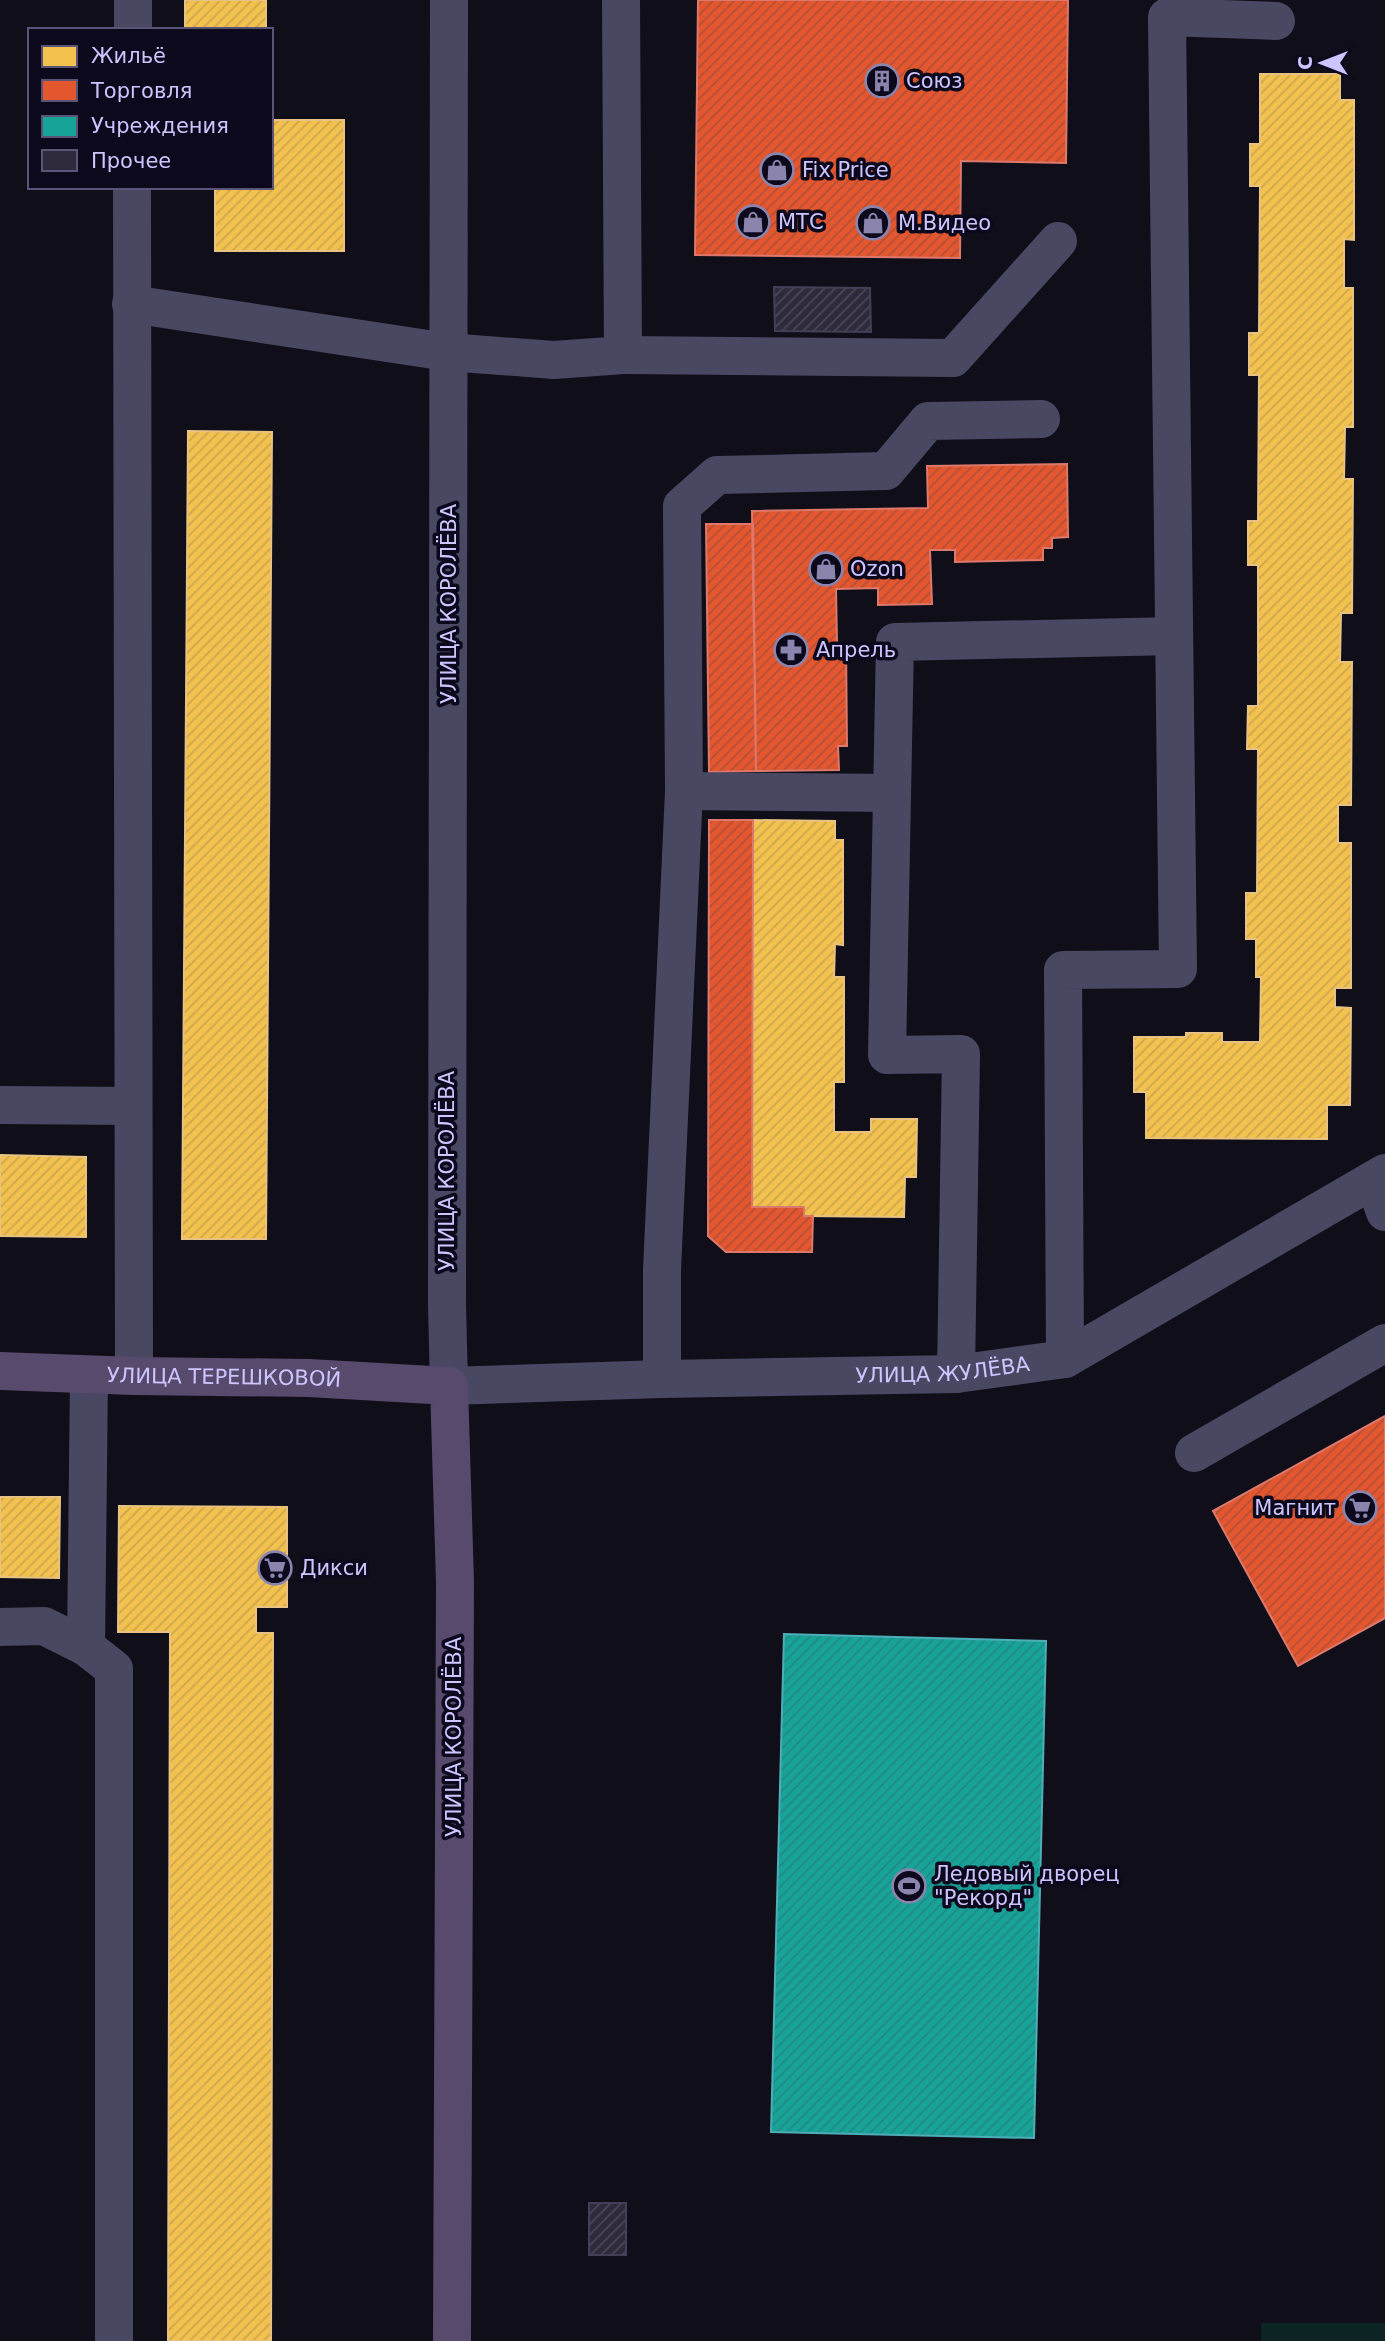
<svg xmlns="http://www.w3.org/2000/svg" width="1385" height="2341" viewBox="0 0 1385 2341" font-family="'DejaVu Sans',sans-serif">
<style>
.pitch{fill:#0d2425}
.homes{fill:url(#homes-hatch);stroke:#e7c283;stroke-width:2}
.shops{fill:url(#shops-hatch);stroke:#dd786d;stroke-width:2}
.public{fill:url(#public-hatch);stroke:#4eadb7;stroke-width:2}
.building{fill:url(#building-hatch);stroke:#433f58;stroke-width:2}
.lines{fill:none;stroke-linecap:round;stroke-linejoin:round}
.minor{stroke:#494862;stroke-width:38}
.major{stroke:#574a6c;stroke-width:38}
.labels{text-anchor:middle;stroke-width:7;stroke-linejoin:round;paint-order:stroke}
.poi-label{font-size:21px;fill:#cdc5ff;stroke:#0d091d;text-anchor:start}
.street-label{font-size:21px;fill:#cdc5ff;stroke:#0d091d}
</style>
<defs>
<pattern id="homes-hatch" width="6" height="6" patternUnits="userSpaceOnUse" patternTransform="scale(1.75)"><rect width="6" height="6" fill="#f2c14e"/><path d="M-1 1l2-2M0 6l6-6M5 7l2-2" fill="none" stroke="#cea64e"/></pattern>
<pattern id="shops-hatch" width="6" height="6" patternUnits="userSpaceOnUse" patternTransform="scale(1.75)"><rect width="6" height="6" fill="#e4572e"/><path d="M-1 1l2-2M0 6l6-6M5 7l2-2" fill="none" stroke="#b24f37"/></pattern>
<pattern id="public-hatch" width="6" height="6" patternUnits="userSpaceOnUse" patternTransform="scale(1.75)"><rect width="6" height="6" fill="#17a398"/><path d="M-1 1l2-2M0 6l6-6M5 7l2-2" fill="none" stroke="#218985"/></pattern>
<pattern id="building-hatch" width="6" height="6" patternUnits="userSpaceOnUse" patternTransform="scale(1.75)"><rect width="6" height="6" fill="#2e2a3c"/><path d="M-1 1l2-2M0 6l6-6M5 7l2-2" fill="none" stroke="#4b4759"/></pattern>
</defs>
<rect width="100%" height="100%" fill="#100e18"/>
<!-- pitch -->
<path class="pitch" d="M1261,2323H1385V2341H1261Z"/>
<!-- homes -->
<path class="homes" d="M185,0H266V30H185Z
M1260,74H1340V100H1354V240L1344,239V288H1353V427H1345L1344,479H1353L1352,613H1341L1340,662H1352L1351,805H1338V843H1351V988H1335V1007L1351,1008L1350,1105H1327V1139L1146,1138V1092H1134V1037H1186V1033H1222V1042H1260L1261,977H1256V939H1246V893H1257L1258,749H1247L1248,706H1258V565H1248V521H1258L1259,375H1249V333H1259L1260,186H1250V144H1260Z
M271,120H344V251H215V187H271Z
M188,431L272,432L266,1239H182Z
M753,820L835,821V840H843V945L835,944L834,977H844V1082H834V1132H871V1119H917L916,1177H905L904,1217L804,1216V1207H752Z
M0,1155L86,1157V1237L0,1236Z
M0,1497H60L59,1578L0,1577Z
M119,1506L287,1507V1607H256V1633H273L271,2341H168L170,1632H118Z"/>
<!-- shops -->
<path class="shops" d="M698,0H1068L1066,163L961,161L960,258L695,255Z
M1067,464L1068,537L1052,538V548H1043V560L955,562V550H930L932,604L878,605V588L836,589L837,644H846L847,746H838L839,770L756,771L752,511L928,508L927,466Z
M706,524H753L756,771L709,772Z
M709,820H753L752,1207H804V1216H813L812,1252H726L708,1236Z
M1385,1416V1618L1298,1666L1213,1511Z"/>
<!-- public -->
<path class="public" d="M784,1634L1046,1641L1034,2138L771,2132Z"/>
<!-- building -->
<path class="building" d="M774,287L870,288L871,332L775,331Z
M589,2203H626V2255H589Z"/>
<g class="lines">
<!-- minor -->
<g class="minor">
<path id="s1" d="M449,0L447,1305L449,1386L662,1379L956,1374L1065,1359L1385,1173"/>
<path d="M133,30V0"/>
<path d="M132,187L134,1376"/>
<path d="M131,304L447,352L554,360L623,355L621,0"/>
<path d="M623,355L953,358L1058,241"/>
<path d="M892,793L684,791L682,506L717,475L886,471L928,421L1041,419"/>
<path d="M0,1105L133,1106"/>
<path d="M1374,1181L1385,1212"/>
<path d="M1065,1359L1063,970L1178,969L1167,17L1276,21"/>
<path d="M956,1374L961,1054L887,1055L895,642L1174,636"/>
<path d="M89,1375L86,1647L114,1669V2341"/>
<path d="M662,1379V1270L684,791"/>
<path d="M1194,1453L1385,1343"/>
<path d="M0,1627L44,1626L86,1647"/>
</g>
<!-- major -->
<path class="major" id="s2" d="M0,1371L134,1376L309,1378L449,1386L455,1582L452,2341"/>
</g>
<!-- icons -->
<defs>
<symbol id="building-ring" viewBox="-11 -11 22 22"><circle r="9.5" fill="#0d091d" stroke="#8b85ae" stroke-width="1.5"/><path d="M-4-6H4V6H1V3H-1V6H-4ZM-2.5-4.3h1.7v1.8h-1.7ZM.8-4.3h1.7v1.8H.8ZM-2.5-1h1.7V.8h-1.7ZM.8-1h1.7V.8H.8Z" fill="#8b85ae"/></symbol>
<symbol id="shop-ring" viewBox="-11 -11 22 22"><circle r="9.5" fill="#0d091d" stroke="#8b85ae" stroke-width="1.5"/><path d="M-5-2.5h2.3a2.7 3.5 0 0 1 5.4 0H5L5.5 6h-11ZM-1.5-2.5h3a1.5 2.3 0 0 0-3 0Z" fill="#8b85ae"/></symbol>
<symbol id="pharmacy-ring" viewBox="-11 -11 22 22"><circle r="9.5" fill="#0d091d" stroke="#8b85ae" stroke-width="1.5"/><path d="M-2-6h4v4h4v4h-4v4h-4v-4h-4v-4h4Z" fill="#8b85ae"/></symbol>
<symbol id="supermarket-ring" viewBox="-11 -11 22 22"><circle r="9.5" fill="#0d091d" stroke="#8b85ae" stroke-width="1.5"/><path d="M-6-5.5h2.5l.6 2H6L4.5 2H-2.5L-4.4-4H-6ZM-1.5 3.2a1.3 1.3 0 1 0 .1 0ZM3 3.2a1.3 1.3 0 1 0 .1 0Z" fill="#8b85ae"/></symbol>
<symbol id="stadium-ring" viewBox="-11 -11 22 22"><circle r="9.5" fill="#0d091d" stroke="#8b85ae" stroke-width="1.5"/><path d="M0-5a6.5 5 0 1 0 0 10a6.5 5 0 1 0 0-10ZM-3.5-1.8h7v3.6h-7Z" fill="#8b85ae"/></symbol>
</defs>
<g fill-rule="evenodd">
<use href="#building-ring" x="863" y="62" width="38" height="38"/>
<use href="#shop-ring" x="758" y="151" width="38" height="38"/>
<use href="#shop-ring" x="734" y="203" width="38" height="38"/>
<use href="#shop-ring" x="854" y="204" width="38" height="38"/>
<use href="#shop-ring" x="807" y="550" width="38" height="38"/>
<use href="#pharmacy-ring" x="772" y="631" width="38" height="38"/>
<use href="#supermarket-ring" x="1341" y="1489" width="38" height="38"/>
<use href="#supermarket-ring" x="256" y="1549" width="38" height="38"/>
<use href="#stadium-ring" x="890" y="1867" width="38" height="38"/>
</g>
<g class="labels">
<!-- poi labels -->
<g class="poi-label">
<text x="906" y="88">Союз</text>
<text x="802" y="177">Fix Price</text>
<text x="778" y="229">МТС</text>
<text x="898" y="230">М.Видео</text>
<text x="850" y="576">Ozon</text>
<text x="816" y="657">Апрель</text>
<text x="1336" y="1515" text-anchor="end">Магнит</text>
<text x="300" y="1575">Дикси</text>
<text x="934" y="1881">Ледовый дворец<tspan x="934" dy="24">"Рекорд"</tspan></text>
</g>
<!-- street labels -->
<g class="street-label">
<text transform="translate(449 604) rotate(-90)" y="7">УЛИЦА КОРОЛЁВА</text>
<text transform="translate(447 1171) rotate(-90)" y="7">УЛИЦА КОРОЛЁВА</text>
<text dy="7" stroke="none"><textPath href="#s1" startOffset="1880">УЛИЦА ЖУЛЁВА</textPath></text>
<text dy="7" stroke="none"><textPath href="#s2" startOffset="224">УЛИЦА ТЕРЕШКОВОЙ</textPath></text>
<text transform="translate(454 1737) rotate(-90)" y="7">УЛИЦА КОРОЛЁВА</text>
</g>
</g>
<!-- legend -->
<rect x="28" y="28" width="245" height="161" fill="#0d091d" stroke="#5a5477" stroke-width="2"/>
<rect x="42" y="46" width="35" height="21" fill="#f2c14e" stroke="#5a5477" stroke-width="2"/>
<text x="91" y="63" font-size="21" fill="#cdc5ff">Жильё</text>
<rect x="42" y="80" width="35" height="21" fill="#e4572e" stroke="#5a5477" stroke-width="2"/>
<text x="91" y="98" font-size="21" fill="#cdc5ff">Торговля</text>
<rect x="42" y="116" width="35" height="21" fill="#17a398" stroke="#5a5477" stroke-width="2"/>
<text x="91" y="133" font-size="21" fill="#cdc5ff">Учреждения</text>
<rect x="42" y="150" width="35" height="21" fill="#2e2a3c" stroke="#5a5477" stroke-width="2"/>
<text x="91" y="168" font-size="21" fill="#cdc5ff">Прочее</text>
<!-- north arrow -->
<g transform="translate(1322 63) rotate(270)" stroke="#0d091d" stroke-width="5" paint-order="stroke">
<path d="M0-5L12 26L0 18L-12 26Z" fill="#cdc5ff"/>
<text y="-10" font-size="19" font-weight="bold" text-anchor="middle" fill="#cdc5ff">С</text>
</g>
</svg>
